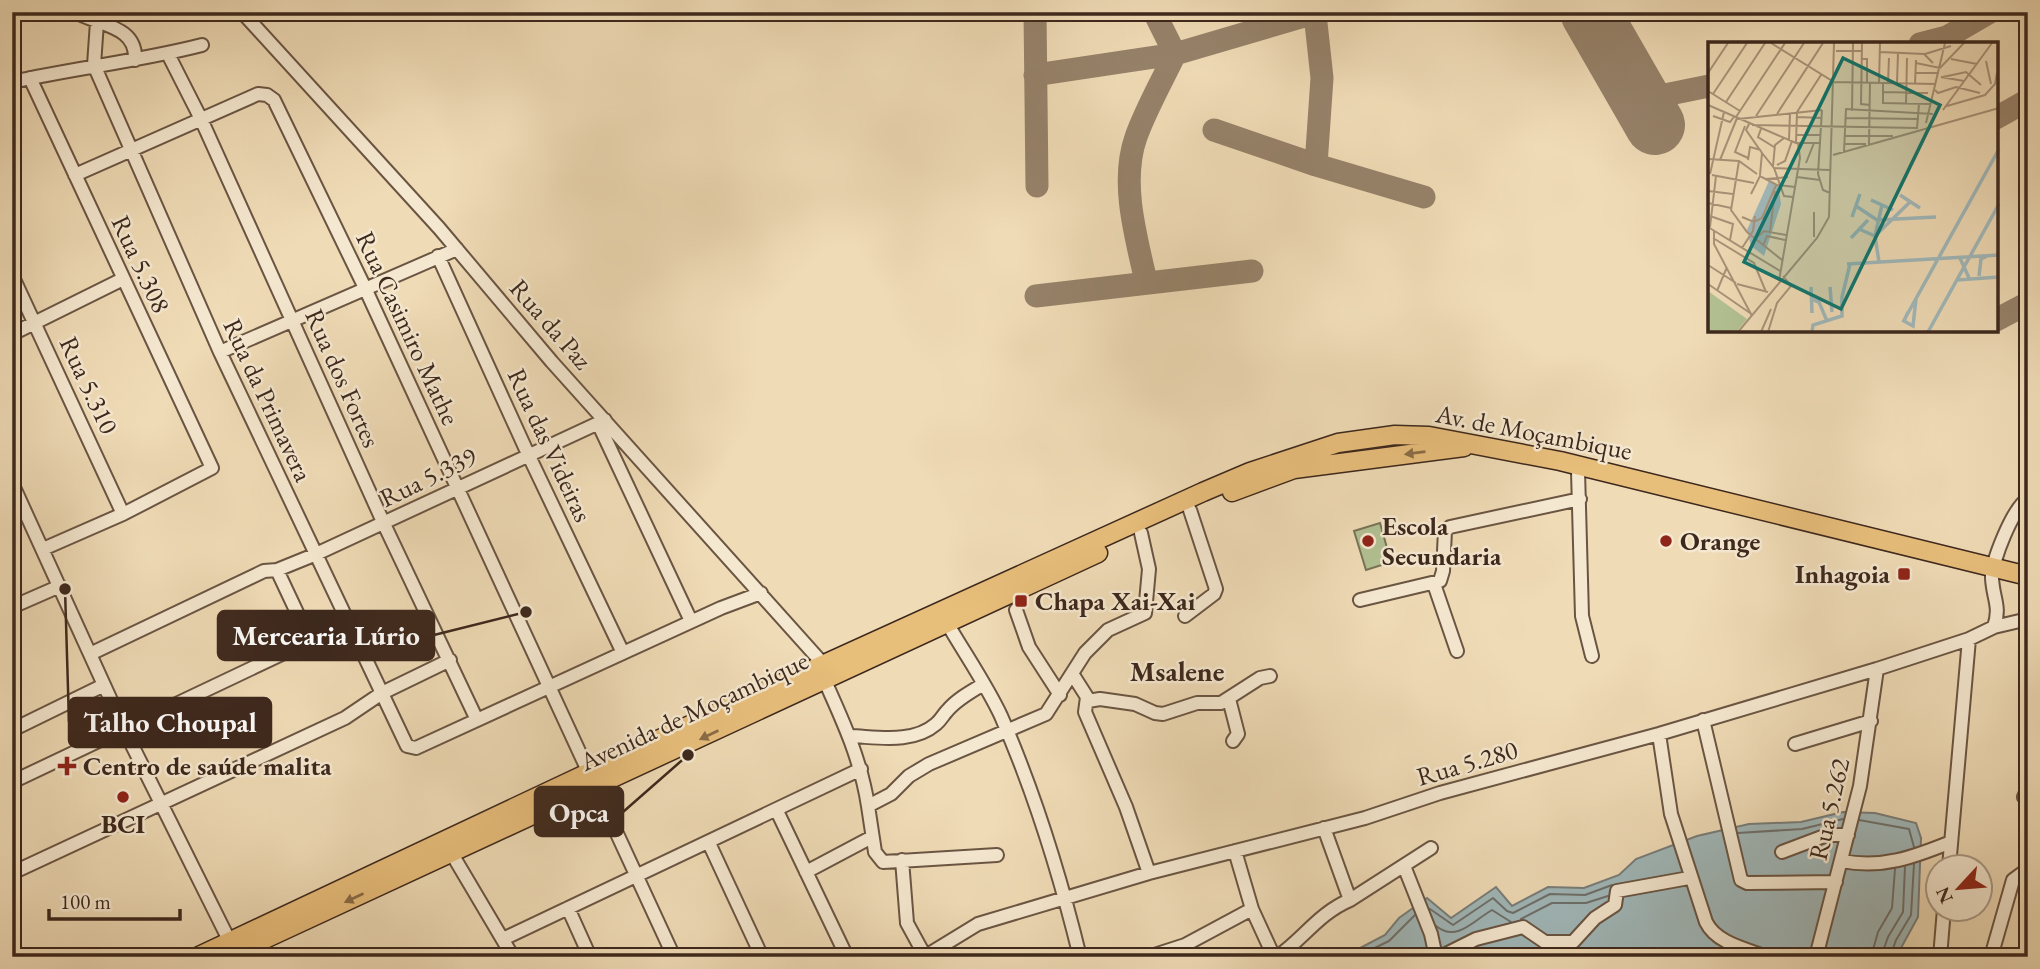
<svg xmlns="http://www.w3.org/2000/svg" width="2040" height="969" viewBox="0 0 2040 969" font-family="'EB Garamond',serif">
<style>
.green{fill:#b2c193;stroke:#787458;stroke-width:2}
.water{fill:#a0b8ba;stroke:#787e7b;stroke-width:2}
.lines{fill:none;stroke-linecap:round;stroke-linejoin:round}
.shore{stroke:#6e706c;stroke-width:2}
.taxiway{stroke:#96826a;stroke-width:23}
.runway{stroke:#96826a;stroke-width:60}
.minor-casing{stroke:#6a5543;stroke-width:16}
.highway-casing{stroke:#3d281d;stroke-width:21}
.minor{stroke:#f5e8d0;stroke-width:12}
.highway{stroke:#e8be7b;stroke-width:18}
.oneway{fill:#8a6c47}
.poi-dot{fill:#8f2418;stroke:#f5e8d0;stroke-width:2.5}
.labels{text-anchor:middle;stroke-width:5;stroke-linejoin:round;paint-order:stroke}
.street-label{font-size:26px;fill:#3d281d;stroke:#f5e8d0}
.poi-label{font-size:26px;font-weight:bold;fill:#3d281d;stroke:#f5e8d0;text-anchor:start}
.neighbourhood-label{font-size:28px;font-weight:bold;fill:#3d281d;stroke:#f5e8d0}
.inset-river{fill:none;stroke:#a0b8ba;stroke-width:3.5}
.inset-road{fill:none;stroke:#a89379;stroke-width:2}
.view{fill:#0f766e;fill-opacity:0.15;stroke:#0f766e;stroke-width:3.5}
.inset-edge{fill:none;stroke:#3d281d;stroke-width:3.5}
.leader{fill:none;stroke:#3d281d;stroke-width:2.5}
.callout-dot{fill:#3d281d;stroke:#f5e8d0;stroke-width:2.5}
.callout{fill:#3d281d;stroke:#3d281d;stroke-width:2.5}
.callout-label{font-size:28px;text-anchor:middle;font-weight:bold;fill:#fff}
</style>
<rect width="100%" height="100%" fill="#efdbb6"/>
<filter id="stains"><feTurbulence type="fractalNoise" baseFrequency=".00286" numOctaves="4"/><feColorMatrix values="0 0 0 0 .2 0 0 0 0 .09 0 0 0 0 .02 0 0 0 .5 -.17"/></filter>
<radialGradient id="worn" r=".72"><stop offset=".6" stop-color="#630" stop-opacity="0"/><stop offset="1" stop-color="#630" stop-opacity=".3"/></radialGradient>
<!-- green -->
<path class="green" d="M1380,523L1391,562L1366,570L1354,531Z"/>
<!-- water -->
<path class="water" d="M1843,812L1875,813L1916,823L1921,838L1918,917L1896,957H1343L1385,935L1399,918L1427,898L1451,918L1496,887L1512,906L1548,887L1584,888L1619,875L1636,859L1697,836L1749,824L1801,822Z"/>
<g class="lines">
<!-- shore -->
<path class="shore" d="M1859,820L1909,829L1914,847
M1738,833L1802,829L1843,819
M1430,909L1453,925L1493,898L1507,911L1513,913L1550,894L1585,895L1612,885
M1521,919L1552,903H1586L1608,896
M1436,926C1457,943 1474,920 1492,910L1511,922
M1356,957L1389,941L1415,915
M1871,957L1878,932L1892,908L1895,869
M1881,957L1888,937L1903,912L1905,866
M1890,957L1896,940L1911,915L1914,864"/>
<!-- taxiway -->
<path class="taxiway" d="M1035,12L1037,186
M1310,12L1315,14L1322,78L1316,165
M1920,44L1947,37L1990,12
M1035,75L1175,54L1318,12
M1640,100L1709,86
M1996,118L2028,100
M1214,130L1316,165L1424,197
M1146,281C1136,237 1120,182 1136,137C1146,109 1162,81 1175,54L1154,12
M1036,296L1252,271
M1996,320L2028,303"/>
<!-- runway -->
<path class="runway" d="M1590,12L1655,125"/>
<defs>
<path id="minor" d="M75,12C101,26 137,26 135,60
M242,12L439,228L552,362L825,666
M97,22L94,65L220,352L407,746L416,748L721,608L761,593
M168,54L201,119L384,524L477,720
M30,78L212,468L123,514L43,549
M12,82C75,68 140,61 202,45
M75,175L258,94L267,95L274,100L365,288L674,957
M438,256L528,454L623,653
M12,275L123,514
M12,334L123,279
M220,352L457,249
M598,423L691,621
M1578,471L1582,616L1592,656
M12,483L125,731L233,948
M1434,584L1457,651
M1360,600L1440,581L1443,571L1445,531L1450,527L1580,499
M12,607L60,586
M1016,610L1029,647L1060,695
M1185,616L1214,594L1216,589L1190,510
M947,623C965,654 986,684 1001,716C1035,794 1060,875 1080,957
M1994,627C2001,606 1993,599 1992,578C1991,563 2013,507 2028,499
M90,654L264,571L277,570L314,555L605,420
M1073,675L1087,697L1085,712L1126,807L1149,873
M824,679C843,721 861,760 868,806L891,794L909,776L929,764L1046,714L1085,653L1108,630L1145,613L1149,569L1141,533
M1229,699L1238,734L1233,741
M1088,701L1100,699L1135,704L1155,713L1163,714L1197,703H1221L1260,678L1270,676
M1703,720L1741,880L1747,883L1836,882
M12,730L104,685
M1659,734L1671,814L1706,922C1716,943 1746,949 1767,957
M850,736C878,737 913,744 936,724C941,720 943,715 947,711C956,700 970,692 982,685
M1795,744L1871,721
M12,782L305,643L308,636L277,570
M2028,788L2024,797L2028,801
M868,806L875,852L883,862L997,855
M777,811L847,957
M709,843L762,957
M1235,851L1252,909L1274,957
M1782,852L1827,835H1848
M452,854L513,957
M902,860L907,923L925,956
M1842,861C1882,869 1914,857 1951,842
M1404,866L1431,934L1436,957
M1949,867L1969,639
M806,872L872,837
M12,873L345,718L382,693L450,660
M1350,900L1431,848
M568,908L590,957
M503,939L861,769
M924,957L978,924L1149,873L1365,818L1440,793L1659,734L1877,669L1969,639L1994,627L2028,619
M1148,957L1185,945L1252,909
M1277,957C1303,939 1319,913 1350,900L1324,828
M1440,957L1476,939L1523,927L1545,942H1573L1595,918L1615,905L1617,891L1689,878
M1816,957L1860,786L1877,669
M1940,957L1944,909
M1991,957L2013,880L2028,869"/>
<path id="highway" d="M1232,492L1294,469L1464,447
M197,957L677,731L1203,492L1250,472L1338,443L1395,435L1429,436L1560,461L2028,576
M226,957L1098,553"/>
</defs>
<!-- minor casing -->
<use href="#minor" class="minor-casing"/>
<!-- highway casing -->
<use href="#highway" class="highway-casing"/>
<!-- minor -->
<use href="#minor" class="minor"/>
<!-- highway -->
<use href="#highway" class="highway"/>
</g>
<!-- one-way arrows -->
<defs><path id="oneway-solid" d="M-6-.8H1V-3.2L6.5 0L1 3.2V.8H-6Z" transform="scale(1.75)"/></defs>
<g class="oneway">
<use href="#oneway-solid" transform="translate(1415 453) rotate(173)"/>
<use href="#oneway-solid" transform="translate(709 735) rotate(154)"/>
<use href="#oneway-solid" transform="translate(354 898) rotate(155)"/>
</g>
<!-- markers -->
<g class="poi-dot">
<circle cx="1368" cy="541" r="7"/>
<circle cx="1666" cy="541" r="7"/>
<rect x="1897" y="567" width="14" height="14" rx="3.5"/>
<rect x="1014" y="594" width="14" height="14" rx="3.5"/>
<path d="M63.5 755.5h7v7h7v7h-7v7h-7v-7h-7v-7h7z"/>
<circle cx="123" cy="797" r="7"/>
</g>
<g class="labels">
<!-- street labels -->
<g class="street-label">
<text transform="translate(141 264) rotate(65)" y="9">Rua 5.308</text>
<text transform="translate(551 324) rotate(49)" y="9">Rua da Paz</text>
<text transform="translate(408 328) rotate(65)" y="9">Rua Casimiro Mathe</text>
<text transform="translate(343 378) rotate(66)" y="9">Rua dos Fortes</text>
<text transform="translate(89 385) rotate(65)" y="9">Rua 5.310</text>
<text transform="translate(268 400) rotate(65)" y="9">Rua da Primavera</text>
<text transform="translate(1534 432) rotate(11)" y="9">Av. de Moçambique</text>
<text transform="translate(550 445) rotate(65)" y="9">Rua das Videiras</text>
<text transform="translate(428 477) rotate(-26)" y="9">Rua 5.339</text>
<text transform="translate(694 711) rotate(-25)" y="9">Avenida de Moçambique</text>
<text transform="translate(1467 763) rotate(-16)" y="9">Rua 5.280</text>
<text transform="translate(1829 809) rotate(-77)" y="9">Rua 5.262</text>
</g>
<!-- poi labels -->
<g class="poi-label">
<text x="1382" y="535">Escola<tspan x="1382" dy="30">Secundaria</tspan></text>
<text x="1680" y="550">Orange</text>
<text x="1890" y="583" text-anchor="end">Inhagoia</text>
<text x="1035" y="610">Chapa Xai-Xai</text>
<text x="83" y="775">Centro de saúde malita</text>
<text x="123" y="833" text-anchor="middle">BCI</text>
</g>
<!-- neighbourhood labels -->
<g class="neighbourhood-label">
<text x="1177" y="681">Msalene</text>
</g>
</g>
<!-- overview -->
<g transform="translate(1708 42)">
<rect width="290" height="290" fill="#efdbb6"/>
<path d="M0,249L39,277L28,290H0Z" fill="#b2c193"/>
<path d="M61,139L70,143L73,162L56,214L43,204L39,188Z" fill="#a0b8ba"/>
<path class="inset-river" d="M192,153L212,166M163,158L185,168M148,164L169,178L228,175M144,175L152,152M151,187L167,194L202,160M143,196L160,178M252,216L261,236M171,220L167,194L174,163M139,222L291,213M271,234L273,217L279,214M249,238L291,235M103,245L104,271M122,245L124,270M103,257L111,260L119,279M200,270L196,279L205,284L208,257M195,280L291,107M104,290L105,283L134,274V255L142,222M220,290L291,162"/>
<path class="inset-road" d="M63,1L126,40L227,42M154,1L153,62L162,63M128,9H154M172,10L216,12L225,21M217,12L243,4M154,17H159V40M243,17L269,22M278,19L283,42M208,21L232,26L256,1M0,31L20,1M207,31H231M233,35L256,39M235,35L258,30L273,43M171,41L172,1M175,41V61L223,62M180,41L181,16M189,41L190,11M207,42L208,18M227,48L230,51L248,45L272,51M0,49L32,69M175,50L220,51M5,52L39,1M18,60L57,1M198,62L199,16M0,63L88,101H113M239,64L277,53L287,42L289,31M114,68L110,132L115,148L122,151M235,68L284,1M144,69L145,1M69,72L115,1M5,74L22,80L26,75M48,74L96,1M28,75L77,1M89,75L114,76M137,76L211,77M30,77L114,68M218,81L237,1M41,82L38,88L54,111L52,133M44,83L209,86L211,62M37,84L27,110L40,116M53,87L50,95L66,105M89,93H113M137,94H185M81,98L82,71M88,101L89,70L113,33M136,102H158M161,103L162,40M136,110L138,67L225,72M54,111L66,126L76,154L85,155M125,113L291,66M0,117L31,119L49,132M12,118L29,76M40,118L42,105L53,108M31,119L23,168L39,190L74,218M98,121L106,101M69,123L77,119L84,99M65,124L67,103L76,96M66,126L122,128M2,132L16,70M4,133L46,141M89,135L112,138M58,137L80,135M0,149L25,152M43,152L52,134L69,143L87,145M0,161L23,166M2,174L25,182L22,198M34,175L46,180L54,176L68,143M0,185L72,229M2,185L8,134M6,188V202L44,274M62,189L67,149M106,195V170M5,196L46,221L58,250M47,197L56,189L78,193M55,204L59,194L77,198M34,206L45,189L47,174M0,223L28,241M71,239L92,116L90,101M0,242L42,271M29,242L60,250M9,249L19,225M30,290L109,196L121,175L126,1M53,290L63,267M60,290L69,261L83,244L75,234"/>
<path class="view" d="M135,16L232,63L133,267L36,220Z"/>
<rect width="290" height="290" class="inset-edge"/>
</g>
<!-- callouts -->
<path class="leader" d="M526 612L434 635M65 589L69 722M688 755L623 812"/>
<g class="callout-dot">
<circle cx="526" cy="612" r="7"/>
<circle cx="65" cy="589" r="7"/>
<circle cx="688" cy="755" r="7"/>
</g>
<g class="callout">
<rect x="218" y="611" width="216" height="49" rx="7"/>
<rect x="69" y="698" width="202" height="49" rx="7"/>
<rect x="535" y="787" width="88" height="49" rx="7"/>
</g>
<g class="callout-label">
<text x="326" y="645">Mercearia Lúrio</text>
<text x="170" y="732">Talho Choupal</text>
<text x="579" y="822">Opca</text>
</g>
<!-- margin -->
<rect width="2040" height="969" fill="none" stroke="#efdbb6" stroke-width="42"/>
<rect x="14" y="14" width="2012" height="941" fill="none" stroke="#3d281d" stroke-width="3.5"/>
<rect x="21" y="21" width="1998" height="927" fill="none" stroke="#3d281d" stroke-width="2"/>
<!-- north arrow -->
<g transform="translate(1959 888) rotate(244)"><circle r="33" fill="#f5e8d0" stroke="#ab9b88" stroke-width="2"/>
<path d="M0-5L12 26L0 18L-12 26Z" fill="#8f2418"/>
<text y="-10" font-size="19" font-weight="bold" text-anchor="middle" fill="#3d281d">N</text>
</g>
<!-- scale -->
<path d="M49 909v10h131v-10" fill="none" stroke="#3d281d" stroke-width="3.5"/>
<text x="60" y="909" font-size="21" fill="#3d281d" stroke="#f5e8d0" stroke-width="5" paint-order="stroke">100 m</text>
<rect width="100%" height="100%" filter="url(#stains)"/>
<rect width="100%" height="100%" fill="url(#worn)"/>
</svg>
